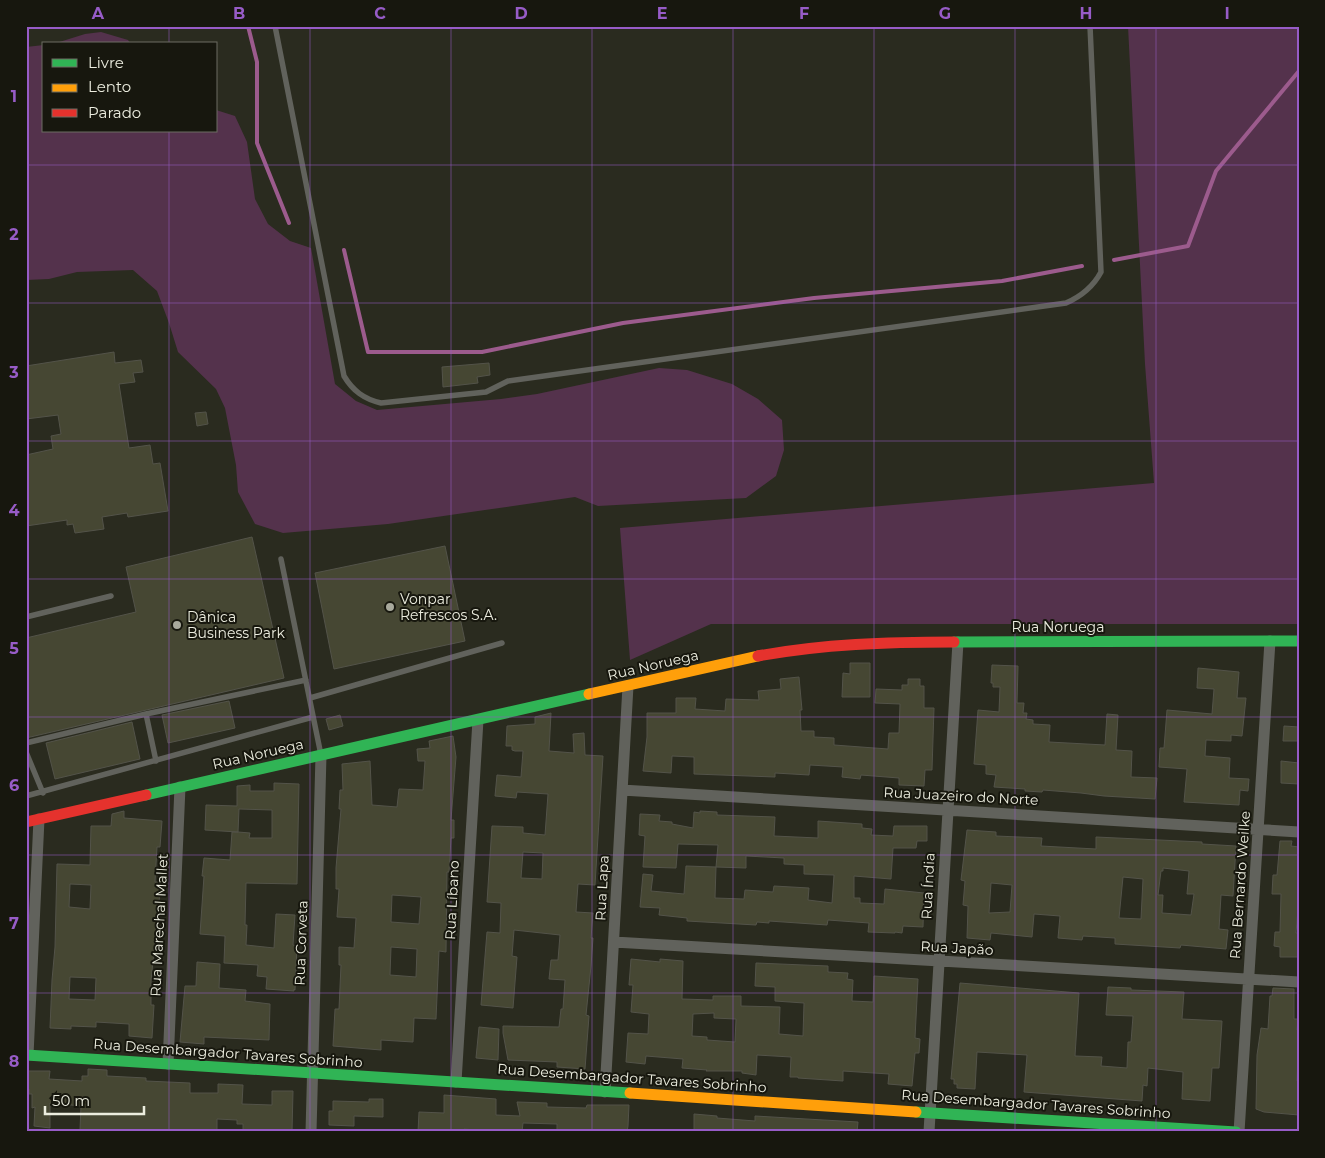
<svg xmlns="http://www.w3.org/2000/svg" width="1325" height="1158" viewBox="0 0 1325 1158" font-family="Montserrat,sans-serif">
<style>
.green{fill:#54324c}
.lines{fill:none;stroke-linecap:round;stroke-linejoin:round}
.stream{stroke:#9c5b8d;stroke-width:4}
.building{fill:#464733;stroke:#535349;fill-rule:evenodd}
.lane{stroke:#61625c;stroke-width:5.5}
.street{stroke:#61625c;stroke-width:11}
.fast{stroke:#30b455;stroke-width:11}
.slow{stroke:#ff9f0a;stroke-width:11}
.jam{stroke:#e5322d;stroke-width:11}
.grid{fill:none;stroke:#975cc7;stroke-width:1;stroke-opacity:0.55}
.poi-dot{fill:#a8a99c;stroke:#17170e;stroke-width:2}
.labels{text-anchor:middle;stroke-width:4;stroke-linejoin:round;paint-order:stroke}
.poi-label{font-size:14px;fill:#eceddf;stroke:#17170e;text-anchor:start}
.street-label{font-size:14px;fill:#eceddf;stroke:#17170e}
.neatline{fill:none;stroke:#975cc7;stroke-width:2}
.grid-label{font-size:16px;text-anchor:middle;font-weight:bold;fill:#975cc7}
</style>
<rect width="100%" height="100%" fill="#2a2b1f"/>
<!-- green -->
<path class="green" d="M1128,26H1299V624H711L630,660L620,528L1154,483L1145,364Z
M101,32L128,40L131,44H53L85,34Z
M44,45V131H216V110L235,116L247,142L255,199L268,224L290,241L311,248L335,384L356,401L377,410L501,399L537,394L659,368L687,370L732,384L758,399L782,420L784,450L776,476L746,498L598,506L575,497L388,524L283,533L255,524L238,492L236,465L225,408L216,389L178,352L169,323L157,291L133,270L77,272L49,279L26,280V47Z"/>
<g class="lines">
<!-- stream -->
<path class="stream" d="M248,26L257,62V143L289,223
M344,250L368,352H482L623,323L814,298L1002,281L1082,266
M1114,260L1188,246L1216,171L1299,71"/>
</g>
<!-- building -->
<path class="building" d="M114,352L115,363L141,360L143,372L133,373L135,382L119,384L129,448L150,445L153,464L160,463L168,511L128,517L127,513L102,517L104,529L75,533L73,524L67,525V520L26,526V455L53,449L51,436L61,434L58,415L26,419V366Z
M489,363L490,375L477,377L478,383L443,387L442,367Z
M206,412L208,424L197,426L195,413Z
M252,537L284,678L26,738V638L136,612L126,567Z
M445,546L465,641L334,669L315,573Z
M850,663H870V697H842L843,673L850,674Z
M992,665L1018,666L1017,703H1024L1023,713H1027L1026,719L1033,720V724L1050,725L1049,742L1105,745L1107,714L1118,715L1116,750L1132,751L1131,777L1157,778L1155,799L1104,796L1081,793L1043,790L1042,792L1025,791V789L994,787L996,775L986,774V765L974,764L978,710L999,712L1000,687H993V683H991Z
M1198,668L1239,672L1237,698H1246L1242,736L1231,735V741L1206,740L1205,756L1230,758L1229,778L1249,779L1248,791L1240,790L1239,805L1184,802L1187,769L1159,767L1160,748H1164L1167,710L1212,714L1214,689L1197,688Z
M799,677L802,710H800L801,731H814V737L834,738V745L888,749L889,733H899L900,704L875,703L876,689L902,690V685H908V679H920V686H924V708H934L932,770H925L924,786L899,785V778L861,775L860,779L842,777L843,767L810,765L809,775L775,773V777L694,774V757L672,756L671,773L643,771L647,737V713H676V698H696L695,709L725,711L726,699L759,700L758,691L781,689L780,679Z
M229,701L235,728L168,743L162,715Z
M551,713L549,751L574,753L573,734L584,733L585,755L603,756L595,885L578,884L576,912L593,913L591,938H593L591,966L586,1015L589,1016L585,1069L557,1067V1062L508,1060L503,1033V1026L559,1027L561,1009H563L565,980L549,979L551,960H558L560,935L514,930L512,956L517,957L513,1008L481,1005L487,932L500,933L501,903L487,902L492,826L523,827V833L545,835L548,794L517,792L516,798L495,796L497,775L521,777L523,751H515L512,750V746H506L507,726L535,724V717ZM523,852L543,853L542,879L521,878Z
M340,715L343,726L329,730L326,719Z
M132,722L140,759L55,779L46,743Z
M1284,726L1299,727V741H1283Z
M453,736L456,757L451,820H454V838H451L449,872H447L446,952L439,951L436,1019L414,1018L413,1042L381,1040V1050L333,1046L335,1009H339L341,965H339V947L354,948L356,918L337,917L339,889H336V868L341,809H339L340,790H343L342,764L370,761L372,805L397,807L399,789L423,790L425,761H418L417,749L430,748L429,741ZM392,895L421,897L419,924L391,922ZM391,947L417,949L416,977L390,975Z
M1281,761L1299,763V784L1281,783Z
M274,783L299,784L297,884L246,883L245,925H247L246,945L274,948L276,914L295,915L293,945L297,946L295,990L294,989V991L266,989L267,977L257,976L258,965L224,963L225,936L200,934L204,876H202L204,858L230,860L232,832H238L205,830L206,805L237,806V786L250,785V791H274ZM239,809L272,810V838H249L250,833L238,832Z
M124,811V818L162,821L160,847H157L155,882H161L151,981V1005H154L152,1038L129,1036V1024L96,1022V1027L71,1026V1029L50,1028L52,980L55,947L57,864L90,865L91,826H111L112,814ZM70,884L91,885L90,909L69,907ZM70,977L96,978L95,1000L69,999Z
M700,811L717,812V815L775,817L774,836L818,838V821L862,824V828L872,829L871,835L893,836L894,826H927V841H917L916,848H893L891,879L854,876V898H860V903L884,904L885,889L924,893L923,927L903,926L902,933L895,932V933L868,932L869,923L828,920L827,925L769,921V923L757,922L756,925L687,921V918L659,915L660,908L640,907L643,874L653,875L651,891L684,894L686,866L716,867L715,898L744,899L745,890L773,892L774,886L809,888L808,900L832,903L834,875L804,874V865L784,864V858L746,856V868L716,867L718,845L678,844L676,868L643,867L645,836L639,835L640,814L660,815L659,821L672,822V824L693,828L694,812L700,813Z
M967,830L996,832V836L1042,838L1041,846L1096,849V837L1202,842V844L1236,846L1233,896L1221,895L1219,929L1228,930L1226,949L1181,945L1180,948L1115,944V938L1083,936L1082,940L1058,938L1060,916L1034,914L1032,937L991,933L990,940L967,938L968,906L963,905L965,881L961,880ZM1163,868L1189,871L1187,894H1194L1191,915L1162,913L1163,895H1158L1161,871H1163ZM1123,877L1143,879L1141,919L1119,918ZM991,883L1012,885L1010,912L989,913Z
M1280,841H1292L1291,846L1299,847V897L1296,933H1299V957H1280V947L1274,946L1275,932H1280L1281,894H1272L1273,875H1277Z
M631,959L660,962V959L683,961L682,999L713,1000V996H741V1006L780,1007L779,1034L803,1036L804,1003L775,1001V987L755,986L756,963L828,966V972L848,973L847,979L853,980L852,1001L873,1002L874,976L918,979L915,1038L920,1039L919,1053H915L912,1086L888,1084L889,1074L843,1071V1081L798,1078V1077H790L791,1057L757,1055L756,1075L742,1073V1071H706L707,1070L682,1068L683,1059L646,1056L645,1064L626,1062L628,1033L648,1034L649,1014L631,1012L633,985H629ZM714,1013V1018L736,1019L735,1042L707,1040V1037L692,1036L693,1014Z
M197,962L220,964L219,988L246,990L245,1001L270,1004L269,1040L204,1037V1044L180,1042L185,986H196Z
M960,983L1079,993L1075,1056L1102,1057L1101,1066L1127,1068L1128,1042H1131L1133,1016L1106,1015L1108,987L1131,988V990L1184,992L1182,1019L1222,1021L1219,1068H1212L1210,1101L1182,1099L1183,1072L1148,1068L1147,1086L1143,1085L1142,1101L1024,1092L1027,1055L977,1052L975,1089L957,1088V1084H954V1079H951Z
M1273,988L1294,989V1019H1298L1297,1030H1299L1297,1081H1299V1115L1264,1112L1256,1109L1257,1055L1261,1028L1268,1029L1270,996H1272Z
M479,1027L499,1029L498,1060L476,1058Z
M88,1069L107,1070V1076L146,1078V1081L190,1083V1093H218V1084L243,1085L242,1104L272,1105V1091H293L292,1132H243V1124H237V1120L217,1119V1132L80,1130L81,1106L50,1103V1128L34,1126L35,1107L32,1108V1094H29V1089H26V1071H50L49,1079L82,1081V1076H88Z
M444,1095L496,1099V1115L520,1116L517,1102L547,1103V1107L586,1108L587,1105H629L628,1126L627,1132H557V1124L523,1123L522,1132H499L464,1129V1132H418L419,1112L444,1113Z
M369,1099H383V1117L354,1116V1126L329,1125V1111H333V1101L369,1102Z
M694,1114L717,1116V1118L755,1121V1116L858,1122L857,1132H694Z"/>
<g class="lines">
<!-- lane -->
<path class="lane" d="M275,26L344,376C353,391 364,399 381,403L486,392L508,381L1066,303C1082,296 1093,287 1101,272L1090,26
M281,559L321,755
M26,617L111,596
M310,698L502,643
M146,714L156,761
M26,743L146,714L306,680
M26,752L43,793
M26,796L313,717"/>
<!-- street -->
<path class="street" d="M622,790L1299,832
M614,942L1299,982
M28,1055L39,819
M168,1064L180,787
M456,1082L478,720
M605,1092L628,686
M311,1132L321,755
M929,1132L958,642
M1239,1132L1270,641"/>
<!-- fast -->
<path class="fast" d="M954,642L1299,641
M146,795L589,694
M26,1055L630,1093
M916,1112L1236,1132"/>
<!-- slow -->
<path class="slow" d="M589,694L758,656
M630,1093L916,1112"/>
<!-- jam -->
<path class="jam" d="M758,656C823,644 888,642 954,642
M26,822L146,795"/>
</g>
<!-- grid -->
<path class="grid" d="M169,26V44M310,26V1132M451,26V1132M592,26V1132M733,26V1132M874,26V1132M1015,26V1132M1156,26V1132M169,131V1132M26,165H1299M26,303H1299M26,441H1299M26,579H1299M26,717H1299M26,855H1299M26,993H1299"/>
<!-- markers -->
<g class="poi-dot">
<circle cx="390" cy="607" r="5"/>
<circle cx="177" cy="625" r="5"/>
</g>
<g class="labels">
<!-- poi labels -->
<g class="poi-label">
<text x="400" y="604">Vonpar<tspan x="400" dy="16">Refrescos S.A.</tspan></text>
<text x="187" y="622">Dânica<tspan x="187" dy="16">Business Park</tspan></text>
</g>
<!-- street labels -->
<g class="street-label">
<text x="1058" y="632">Rua Noruega</text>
<text transform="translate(653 665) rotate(-13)" y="5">Rua Noruega</text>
<text transform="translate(258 754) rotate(-13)" y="5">Rua Noruega</text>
<text transform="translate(961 796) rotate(3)" y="5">Rua Juazeiro do Norte</text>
<text transform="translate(1240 885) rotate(-86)" y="5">Rua Bernardo Weilke</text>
<text transform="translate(928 886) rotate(-87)" y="5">Rua Índia</text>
<text transform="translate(602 888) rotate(-87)" y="5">Rua Lapa</text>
<text transform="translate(452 900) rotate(-87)" y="5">Rua Líbano</text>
<text transform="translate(159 925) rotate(-87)" y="5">Rua Marechal Mallet</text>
<text transform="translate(301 943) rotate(-88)" y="5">Rua Corveta</text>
<text transform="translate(957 948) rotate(3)" y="5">Rua Japão</text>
<text transform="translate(228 1053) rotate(4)" y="5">Rua Desembargador Tavares Sobrinho</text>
<text transform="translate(632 1078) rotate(4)" y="5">Rua Desembargador Tavares Sobrinho</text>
<text transform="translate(1036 1104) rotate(4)" y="5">Rua Desembargador Tavares Sobrinho</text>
</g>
</g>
<!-- border -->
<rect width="1325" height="1158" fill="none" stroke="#17170e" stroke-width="55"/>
<!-- legend -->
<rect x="42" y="42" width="175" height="90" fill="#17170e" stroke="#6c6d62"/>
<rect x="52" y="59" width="25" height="8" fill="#30b455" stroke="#6c6d62"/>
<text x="88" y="68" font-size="15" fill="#eceddf">Livre</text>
<rect x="52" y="84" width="25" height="8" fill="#ff9f0a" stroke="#6c6d62"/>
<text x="88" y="92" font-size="15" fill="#eceddf">Lento</text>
<rect x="52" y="109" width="25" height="8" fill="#e5322d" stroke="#6c6d62"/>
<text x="88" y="118" font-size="15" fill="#eceddf">Parado</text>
<!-- scale -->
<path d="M45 1106v8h99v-8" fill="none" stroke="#eceddf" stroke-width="2.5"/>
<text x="52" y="1106" font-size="15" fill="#eceddf" stroke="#17170e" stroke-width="4" paint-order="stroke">50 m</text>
<rect x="28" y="28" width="1270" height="1102" class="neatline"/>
<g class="grid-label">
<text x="98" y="19">A</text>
<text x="239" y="19">B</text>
<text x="380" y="19">C</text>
<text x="521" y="19">D</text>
<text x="662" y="19">E</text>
<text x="804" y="19">F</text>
<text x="945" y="19">G</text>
<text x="1086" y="19">H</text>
<text x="1227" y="19">I</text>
<text x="14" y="102">1</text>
<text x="14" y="240">2</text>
<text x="14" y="378">3</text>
<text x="14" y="516">4</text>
<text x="14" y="654">5</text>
<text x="14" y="791">6</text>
<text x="14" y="929">7</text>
<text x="14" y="1067">8</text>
</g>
</svg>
